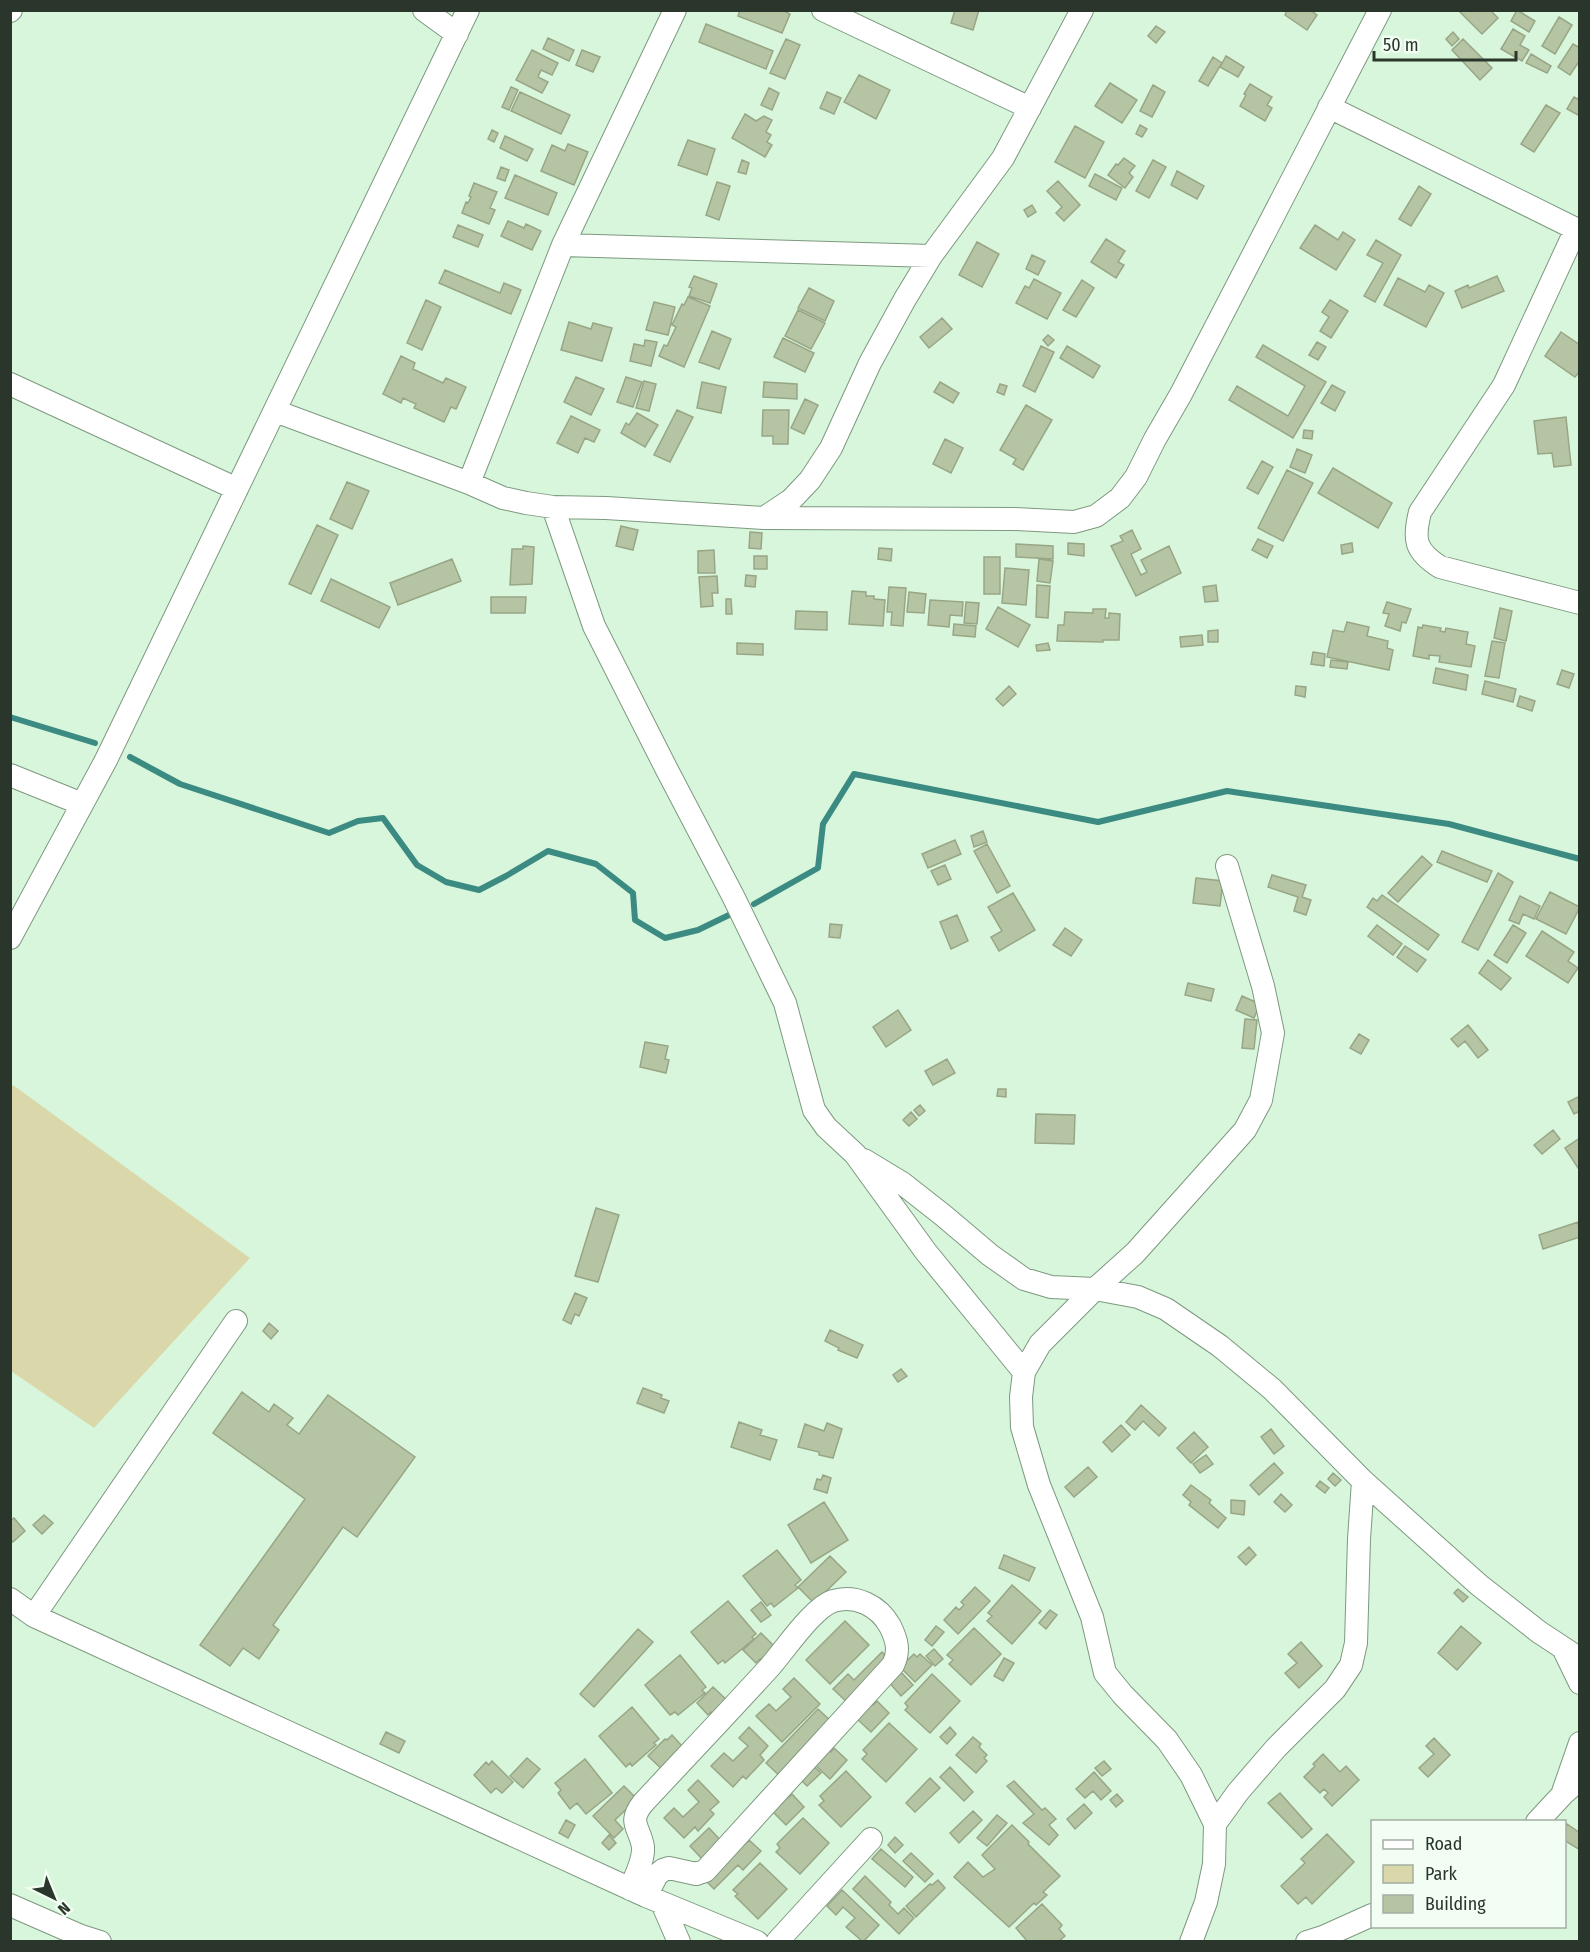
<svg xmlns="http://www.w3.org/2000/svg" width="1590" height="1952" viewBox="0 0 1590 1952" font-family="'Fira Sans Condensed',sans-serif">
<style>
.green{fill:#dad8aa}
.lines{fill:none;stroke-linecap:round;stroke-linejoin:round}
.stream{stroke:#3b8b83;stroke-width:6}
.building{fill:#b5c4a3;stroke:#98a686;stroke-width:1.5}
.minor-casing{stroke:#7d997f;stroke-width:24}
.minor{stroke:#fff;stroke-width:22}
</style>
<rect width="100%" height="100%" fill="#d8f6db"/>
<!-- green -->
<path class="green" d="M13,1085L250,1258L94,1428L11,1371L10,1088Z"/>
<g class="lines">
<!-- stream -->
<path class="stream" d="M10,717L95,743
M130,757L180,784L329,833L358,821L383,818L417,865L446,882L479,890L506,876L548,851L596,864L633,893L635,920L665,938L698,930L729,915
M754,904L818,868L823,824L854,774L1098,822L1227,791L1449,824L1580,859"/>
</g>
<!-- building -->
<path class="building" d="M740,10H782L790,14L782,33L738,16Z
M955,10H979L973,30L951,23Z
M1287,10H1310L1317,15L1307,30L1285,15Z
M1458,10H1490L1498,18L1482,34Z
M1517,10L1535,21L1529,32L1511,21Z
M1559,17L1572,25L1555,54L1542,46Z
M706,24L773,51L766,69L699,42Z
M1156,26L1165,32L1156,43L1148,36Z
M1513,29L1525,36L1520,45L1529,50L1522,61L1501,49Z
M1453,32L1459,39L1452,46L1446,39Z
M548,38L574,50L569,61L543,49Z
M786,39L800,45L785,79L770,73Z
M1463,39L1492,68L1480,80L1452,50Z
M1573,44L1580,48V60L1570,75L1558,67Z
M532,50L558,63L552,75L541,70L538,77L548,82L542,93L516,80Z
M582,50L600,57L593,72L576,65Z
M1531,54L1551,66L1547,73L1526,63Z
M1226,56L1244,67L1238,77L1220,67Z
M1213,57L1222,63L1208,86L1199,81Z
M859,75L890,90L876,119L844,102Z
M1110,83L1137,100L1122,123L1095,106Z
M1250,84L1272,97L1267,105L1272,108L1265,121L1240,106L1246,95L1244,94Z
M1153,85L1165,92L1152,117L1140,111Z
M511,87L518,90L509,110L502,107Z
M769,88L779,93L772,110L761,105Z
M520,92L570,115L561,134L511,111Z
M827,92L841,98L834,114L820,108Z
M1574,97L1580,100V116L1567,109Z
M1546,105L1560,113L1534,152L1521,144Z
M745,114L756,121L764,116L772,120L766,132L771,135L767,142L772,145L765,157L732,138Z
M1140,125L1147,129L1142,137L1136,134Z
M1075,126L1104,142L1085,178L1055,162Z
M492,130L498,133L494,142L488,139Z
M505,136L533,149L527,161L500,148Z
M688,140L715,149L707,175L678,165Z
M568,144L588,152L574,185L541,171L552,145L565,151Z
M1124,158L1135,166L1129,173L1133,177L1125,188L1108,175L1116,164L1118,165Z
M742,160L749,163L746,174L738,172Z
M1153,160L1166,167L1149,198L1136,191Z
M501,167L509,170L505,181L497,178Z
M1177,171L1204,186L1197,199L1171,185Z
M1095,174L1122,188L1116,200L1089,186Z
M515,175L557,193L548,215L505,198Z
M1058,181L1080,205L1064,221L1056,213L1062,207L1047,191Z
M717,182L730,186L719,220L706,215Z
M474,183L497,192L490,208L495,210L489,224L462,213L466,202L468,203L471,197L469,196Z
M1419,186L1431,194L1411,226L1399,219Z
M1032,205L1036,212L1028,217L1024,210Z
M508,221L524,228L526,224L541,231L532,250L501,236Z
M458,225L483,235L478,247L453,237Z
M1315,225L1338,240L1343,232L1355,240L1336,270L1300,248Z
M1106,239L1125,251L1118,262L1124,265L1116,278L1091,262Z
M1376,240L1401,255L1375,302L1364,296L1383,263L1367,255Z
M977,242L999,254L982,287L959,275Z
M1032,255L1045,261L1038,275L1026,269Z
M445,270L500,293L504,283L521,290L511,314L439,283Z
M694,276L717,284L710,303L689,296L692,288L689,287Z
M1497,276L1504,291L1462,308L1455,291L1468,285L1469,288Z
M1398,278L1425,292L1429,285L1444,293L1426,327L1384,305Z
M1034,279L1061,293L1047,319L1016,303L1025,286L1029,288Z
M1082,280L1094,288L1076,317L1063,310Z
M809,288L834,301L825,321L798,308Z
M688,297L710,306L684,367L659,356L664,345L667,346L676,327L672,325L682,304L684,305Z
M426,300L441,307L422,350L407,343Z
M1330,300L1348,311L1331,338L1320,331L1329,317L1322,312Z
M654,302L675,307L668,335L646,330Z
M798,310L825,323L811,349L785,336Z
M942,318L952,329L929,348L920,337Z
M569,322L591,329L593,323L612,328L602,361L561,350Z
M712,331L731,339L719,369L699,362Z
M1561,332L1580,345V371L1575,377L1545,356Z
M1048,335L1054,340L1048,346L1043,340Z
M783,338L814,353L805,372L774,357Z
M645,340L657,342L651,366L630,361L634,344L644,346Z
M1317,342L1326,347L1318,360L1309,355Z
M1263,345L1326,382L1293,438L1229,400L1237,386L1288,416L1305,386L1256,357Z
M1041,346L1054,352L1035,392L1023,386Z
M1067,346L1100,366L1093,378L1060,358Z
M401,356L415,363L413,369L443,383L446,378L466,387L456,409L451,407L444,422L414,408L416,404L403,398L401,403L383,394Z
M576,377L604,389L591,415L564,402Z
M626,377L642,382L633,407L617,402Z
M644,381L656,384L649,411L636,408Z
M702,382L726,387L721,413L697,408Z
M764,382L797,384V399L763,397Z
M940,382L959,393L953,403L934,392Z
M1000,384L1007,386L1004,395L997,392Z
M1332,385L1345,392L1335,411L1321,403Z
M805,399L818,405L804,434L791,428Z
M1026,405L1052,420L1023,470L1013,464L1016,459L1000,450Z
M677,410L693,417L670,462L654,455Z
M763,410H789L788,444H773V436H762Z
M637,413L658,425L645,447L621,433L626,423L629,425Z
M571,416L600,430L594,442L585,438L578,453L557,443Z
M1566,417L1571,465L1554,467L1552,453L1538,454L1534,421Z
M1304,430L1313,431L1312,439L1303,438Z
M945,439L963,448L951,473L933,464Z
M1297,449L1312,455L1305,473L1290,467Z
M1262,461L1273,467L1258,494L1247,488Z
M1333,468L1392,503L1378,528L1318,493Z
M1287,470L1313,483L1283,541L1258,528Z
M347,482L369,491L352,529L330,519Z
M317,525L338,535L311,594L289,584Z
M621,526L638,530L633,550L616,546Z
M1132,530L1141,549L1131,554L1141,575L1147,572L1141,560L1169,546L1181,573L1136,596L1111,546L1123,541L1120,536Z
M750,532L762,533L761,549L749,548Z
M1258,539L1273,546L1267,558L1252,550Z
M1068,543L1084,544V556L1068,554Z
M1352,543L1353,552L1342,554L1341,545Z
M1016,544L1053,546V559L1016,557Z
M523,546L534,547L532,584L510,585L512,549H523Z
M879,548L892,549L891,561L878,559Z
M714,550L715,573H698V551Z
M754,556H767V569H754Z
M984,557H1000V594H984Z
M452,559L461,581L398,605L390,583Z
M1039,559L1053,561L1050,583L1037,581Z
M1005,568L1029,570L1026,605L1002,603Z
M746,575L756,576L755,587L745,586Z
M717,576L718,593H712L713,606L701,607L699,577Z
M331,579L390,607L379,628L321,601Z
M1037,585L1050,586L1048,618L1036,617Z
M1216,585L1218,601L1205,602L1203,587Z
M889,587L906,588L903,626L891,625L892,612H887Z
M852,591L866,592V596H874V599L885,600L883,626L849,624Z
M909,592L926,594L924,613L907,612Z
M491,597H526L525,613H491Z
M726,599H731L732,614H726Z
M930,600L963,602L962,616L950,615L949,627L928,625Z
M966,602L979,603L977,624L964,623Z
M1387,602L1411,609L1406,623L1402,622L1400,631L1385,626L1389,614L1383,613Z
M998,607L1030,625L1018,647L986,629Z
M1500,608L1512,611L1506,641L1494,638Z
M1093,609H1106L1105,618H1109V613L1120,614L1119,640H1103V642L1057,641L1058,625H1064L1065,612L1093,613Z
M796,611L827,612V630L795,629Z
M1347,622L1369,627L1367,636L1388,641L1387,648L1393,650L1389,670L1327,657L1333,630L1344,632Z
M954,624L976,626L975,637L953,635Z
M1423,625L1441,628L1440,631L1445,632L1446,628L1468,632L1466,644L1475,646L1471,667L1439,662L1440,656L1429,655V659L1413,656L1418,627L1422,628Z
M1218,630V642H1208V631Z
M1202,635L1203,645L1181,647L1180,637Z
M1492,641L1505,643L1499,678L1485,676Z
M737,643L763,644V655L737,654Z
M1048,643L1050,650L1037,651L1036,645Z
M1313,652L1325,654L1324,666L1311,664Z
M1331,660L1348,662L1347,669L1330,667Z
M1436,668L1468,675L1466,690L1433,683Z
M1562,670L1574,674L1569,688L1557,684Z
M1485,681L1516,689L1513,702L1482,694Z
M1009,686L1016,694L1003,706L996,699Z
M1296,686L1306,687L1305,697L1295,695Z
M1520,696L1535,701L1532,711L1517,706Z
M983,831L987,842L974,847L971,836Z
M955,840L961,854L928,868L922,854Z
M987,844L1010,886L997,893L974,851Z
M1442,851L1492,871L1487,882L1437,862Z
M1422,856L1432,865L1398,902L1388,893Z
M945,865L951,879L938,885L931,871Z
M1498,873L1513,882L1478,950L1462,942Z
M1272,875L1306,885L1302,897L1311,900L1306,915L1294,911L1298,897L1268,887Z
M1196,878L1223,881L1220,906L1193,903Z
M1550,892L1580,907L1566,934L1536,919Z
M1013,893L1035,930L999,951L991,937L1002,931L988,907Z
M1382,895L1439,935L1428,950L1367,907L1373,898L1377,901Z
M1520,896L1540,906L1534,919L1523,914L1519,924L1509,920Z
M957,915L968,941L951,949L940,922Z
M830,924L842,925L840,938L829,937Z
M1377,925L1402,944L1393,955L1368,936Z
M1513,925L1526,933L1507,963L1494,955Z
M1065,928L1082,940L1071,956L1053,945Z
M1542,931L1574,952L1568,961L1578,968L1568,983L1526,956Z
M1405,946L1426,960L1417,972L1397,957Z
M1488,960L1511,978L1501,990L1479,973Z
M1188,983L1214,989L1211,1001L1185,995Z
M1242,996L1260,1004L1254,1018L1236,1010Z
M898,1010L911,1030L886,1047L873,1027Z
M1245,1019L1257,1020L1254,1049L1242,1048Z
M1468,1025L1488,1050L1478,1058L1465,1041L1458,1047L1451,1039Z
M1359,1034L1369,1040L1361,1054L1350,1048Z
M645,1042L668,1046L665,1059L669,1060L666,1073L640,1067Z
M947,1059L955,1073L933,1085L925,1071Z
M998,1089H1006V1097L997,1096Z
M1580,1096V1111L1574,1114L1568,1102Z
M920,1105L925,1111L919,1116L914,1110Z
M911,1112L917,1119L909,1126L903,1120Z
M1036,1114L1075,1115L1074,1144L1035,1143Z
M1553,1130L1560,1139L1542,1154L1534,1145Z
M1580,1138V1171L1565,1148Z
M596,1208L619,1215L598,1282L575,1276Z
M1578,1222L1580,1237L1543,1249L1539,1235Z
M575,1293L587,1298L579,1316L575,1314L571,1324L563,1320Z
M269,1323L278,1331L271,1339L263,1331Z
M830,1330L863,1345L857,1358L838,1350L839,1348L825,1341Z
M901,1369L907,1376L898,1382L893,1375Z
M643,1388L662,1395L661,1398L669,1401L664,1413L637,1403Z
M242,1392L269,1412L274,1404L293,1418L287,1425L299,1434L328,1395L415,1457L357,1537L343,1527L273,1625L279,1630L259,1659L243,1648L230,1666L200,1645L305,1499L213,1433Z
M1141,1405L1166,1428L1159,1436L1143,1421L1135,1430L1126,1422Z
M739,1422L762,1430L760,1435L777,1440L770,1460L731,1447Z
M827,1423L842,1429L833,1458L819,1455V1452L798,1447L805,1424L824,1431Z
M1121,1425L1130,1435L1112,1452L1103,1442Z
M1271,1429L1284,1446L1274,1454L1261,1437Z
M1194,1432L1208,1447L1191,1463L1177,1448Z
M1206,1455L1213,1464L1200,1473L1193,1464Z
M1274,1463L1283,1473L1259,1495L1250,1485Z
M1088,1467L1097,1477L1074,1497L1065,1487Z
M1333,1473L1341,1480L1335,1486L1328,1479Z
M823,1475L831,1478L827,1493L814,1489L817,1479L821,1480Z
M1320,1481L1329,1488L1325,1493L1316,1486Z
M1191,1485L1211,1500L1209,1503L1226,1518L1218,1528L1189,1505L1191,1502L1183,1495Z
M1281,1494L1292,1505L1285,1512L1274,1502Z
M1231,1500L1245,1501L1244,1515L1231,1513Z
M824,1502L848,1540L811,1563L788,1525Z
M44,1515L53,1523L42,1534L33,1525Z
M14,1518L25,1531L13,1542L10,1539V1521Z
M1249,1547L1256,1555L1246,1565L1238,1557Z
M777,1550L801,1580L795,1585L798,1588L774,1607L771,1603L767,1606L743,1576Z
M1004,1555L1035,1568L1029,1581L999,1568Z
M830,1556L846,1572L814,1603L798,1587Z
M1012,1585L1041,1611L1012,1644L987,1621L992,1616L988,1613Z
M975,1587L990,1601L958,1634L944,1620L956,1607L959,1610L964,1605L961,1602Z
M1458,1589L1468,1597L1463,1602L1454,1593Z
M728,1601L756,1634L752,1637L754,1639L725,1663L723,1660L718,1664L691,1632Z
M761,1602L771,1615L761,1622L751,1610Z
M1050,1610L1057,1615L1046,1629L1039,1623Z
M845,1621L869,1645L830,1684L806,1660Z
M936,1626L944,1632L932,1646L925,1640Z
M1461,1626L1481,1643L1457,1670L1438,1653Z
M974,1628L1001,1654L971,1685L949,1664L953,1660L947,1655Z
M638,1629L653,1642L594,1707L580,1694Z
M761,1633L778,1650L765,1663L760,1659L756,1663L743,1650Z
M1301,1642L1322,1666L1299,1688L1285,1673L1297,1663L1288,1654Z
M934,1649L943,1659L935,1666L926,1656Z
M882,1652L889,1659L849,1704L833,1689L848,1674L854,1680Z
M914,1654L917,1657L920,1654L932,1665L915,1682L900,1667Z
M680,1655L706,1687L702,1690L705,1693L678,1715L675,1712L670,1715L645,1685Z
M1004,1658L1014,1663L1003,1681L994,1676Z
M899,1670L913,1685L901,1696L887,1680Z
M932,1674L960,1701L930,1733L905,1710L908,1707L905,1703Z
M794,1678L820,1704L782,1742L756,1716L769,1704L776,1711L791,1697L783,1689Z
M713,1687L730,1703L716,1717L711,1712L708,1715L697,1703Z
M870,1701L873,1705L877,1701L889,1713L871,1732L855,1717Z
M632,1707L659,1739L654,1743L656,1745L632,1766L630,1763L626,1767L599,1736Z
M818,1709L835,1725L784,1780L766,1763Z
M889,1723L917,1749L886,1782L862,1759L867,1754L863,1750Z
M749,1727L768,1746L760,1755L764,1760L746,1779L743,1776L733,1787L711,1766L724,1753L733,1761L748,1746L739,1738Z
M950,1727L956,1734L947,1744L940,1737Z
M386,1732L405,1741L399,1753L380,1744Z
M672,1735L682,1746L664,1771L648,1756L665,1739L667,1740Z
M973,1737L981,1744L979,1747L987,1755L984,1758L987,1761L976,1773L956,1755Z
M1434,1738L1450,1755L1428,1777L1419,1768L1434,1754L1426,1746Z
M834,1748L847,1760L830,1779L814,1764L827,1749L831,1752Z
M1323,1754L1340,1772L1346,1766L1359,1780L1332,1806L1324,1797L1328,1793L1324,1789L1320,1793L1304,1777L1315,1766L1313,1764Z
M527,1758L540,1769L523,1788L510,1776Z
M585,1759L612,1793L586,1814L577,1803L570,1809L558,1793L561,1790L555,1783Z
M492,1761L513,1782L502,1793L496,1788L491,1793L474,1775L486,1762L489,1765Z
M1104,1761L1111,1769L1102,1776L1095,1768Z
M812,1765L821,1773L807,1786L799,1778Z
M950,1767L973,1792L964,1801L940,1777Z
M846,1771L871,1797L841,1827L819,1805L824,1801L820,1796Z
M1094,1772L1111,1791L1101,1800L1093,1791L1085,1798L1076,1789Z
M930,1778L940,1788L915,1812L906,1803Z
M698,1780L719,1802L710,1810L714,1814L698,1831L695,1827L684,1838L664,1818L674,1808L683,1817L699,1802L688,1790Z
M1014,1781L1042,1810L1045,1808L1056,1819L1049,1825L1058,1835L1049,1845L1023,1823L1034,1814L1007,1786Z
M624,1786L637,1799L615,1820L623,1829L614,1838L593,1816Z
M1280,1793L1312,1829L1302,1838L1268,1803Z
M792,1794L804,1807L786,1825L770,1809L785,1795L788,1798Z
M1117,1794L1123,1801L1116,1807L1110,1800Z
M1084,1804L1092,1813L1075,1829L1067,1819Z
M973,1811L982,1820L959,1843L950,1833Z
M997,1815L1007,1823L987,1846L977,1838Z
M803,1818L829,1843L800,1874L776,1852L780,1848L777,1844Z
M566,1820L575,1825L568,1838L559,1833Z
M1567,1824L1580,1833V1850L1564,1840V1829Z
M1012,1825L1029,1842L1028,1844L1060,1876L1043,1892L1047,1895L1036,1905L1034,1903L1009,1927L954,1877L968,1862L983,1877L995,1869L982,1855Z
M709,1828L723,1843L702,1859L690,1846Z
M1327,1834L1354,1862L1312,1904L1306,1897L1298,1904L1281,1886L1305,1863L1301,1859Z
M609,1835L616,1843L609,1850L602,1843Z
M895,1837L903,1845L895,1853L888,1845Z
M742,1840L745,1844L749,1840L761,1851L743,1870L738,1865L714,1889L706,1881Z
M881,1849L913,1877L905,1887L872,1859Z
M911,1853L933,1874L925,1882L903,1861Z
M760,1863L787,1889L758,1919L735,1896L738,1894L733,1890Z
M865,1876L891,1902L889,1905L898,1914L904,1908L914,1918L899,1934L853,1889Z
M938,1880L945,1888L916,1917L906,1906L930,1884L932,1885Z
M842,1890L879,1925L863,1942L846,1927L855,1918L843,1907L836,1915L827,1906Z
M1042,1904L1062,1925L1059,1929L1065,1936L1058,1942H1028L1016,1928Z"/>
<g class="lines">
<defs>
<path id="minor" d="M424,10L457,34
M823,10L1030,108
M10,11L11,10
M1329,107L1580,231
M1576,229L1504,385L1420,512C1413,540 1415,551 1440,567L1580,603
M563,245L931,256
M10,384L237,489
M275,411L469,483L503,498L526,503L553,507L606,508L764,518L1014,519L1074,522L1096,516L1120,498L1136,477L1155,439L1181,394L1380,10
M469,483L563,245L675,10
M553,507L594,626L666,768L733,896L785,1003L814,1110L826,1127L855,1154L926,1252L1024,1372
M764,518L791,500L810,480L831,448L870,363L905,299L931,256L1003,158L1082,10
M10,775L82,804
M10,938L106,760L468,10
M864,1160L902,1183L944,1216L990,1255L1024,1279L1051,1287L1095,1289L1138,1297L1166,1309L1220,1346L1272,1389L1363,1481L1479,1585L1539,1632L1580,1659
M10,1599L34,1616L646,1896L757,1942
M34,1616L236,1321
M1563,1648L1580,1683
M1563,1792L1580,1743
M1537,1822L1563,1794L1580,1779
M1215,1824L1238,1792L1276,1748L1335,1689L1351,1665L1356,1643L1359,1539L1363,1481
M630,1889C635,1877 644,1861 643,1847C640,1827 627,1823 643,1803C684,1759 726,1715 767,1670C783,1653 812,1608 833,1601C856,1594 879,1606 890,1626C897,1640 900,1651 893,1665L705,1871L696,1874L669,1868L663,1870L657,1875L646,1896
M662,1903L679,1942
M10,1905L81,1936L100,1942
M777,1942L871,1839
M1191,1942L1206,1902L1214,1864L1215,1824L1191,1775L1167,1740L1123,1695L1105,1673L1092,1617L1039,1485L1022,1427L1021,1397L1024,1372L1040,1344L1095,1289L1135,1253L1245,1130L1261,1100L1273,1033L1263,986L1227,866
M1307,1942L1323,1937L1372,1915"/>
</defs>
<!-- minor casing -->
<use href="#minor" class="minor-casing"/>
<!-- minor -->
<use href="#minor" class="minor"/>
</g>
<!-- border -->
<rect width="1590" height="1952" fill="none" stroke="#2a352b" stroke-width="24"/>
<!-- legend -->
<rect x="1371" y="1820" width="195" height="108" fill="#f2fef3" stroke="#a2aea3" stroke-width="1.5"/>
<rect x="1383" y="1840" width="30" height="9" fill="#ffffff" stroke="#a2aea3" stroke-width="1.5"/>
<text x="1425" y="1850" font-size="18" fill="#2a352b">Road</text>
<rect x="1383" y="1865" width="30" height="18" fill="#dad8aa" stroke="#a2aea3" stroke-width="1.5"/>
<text x="1425" y="1880" font-size="18" fill="#2a352b">Park</text>
<rect x="1383" y="1895" width="30" height="18" fill="#b5c4a3" stroke="#a2aea3" stroke-width="1.5"/>
<text x="1425" y="1910" font-size="18" fill="#2a352b">Building</text>
<!-- north arrow -->
<g transform="translate(54 1898) rotate(137)" stroke="#f2fef3" stroke-width="4.5" paint-order="stroke">
<path d="M0-4.5L10 22L0 15L-10 22Z" fill="#2a352b"/>
<text y="-9" font-size="16" font-weight="bold" text-anchor="middle" fill="#2a352b">N</text>
</g>
<!-- scale -->
<path d="M1374 51v9h142v-9" fill="none" stroke="#2a352b" stroke-width="3"/>
<text x="1383" y="51" font-size="18" fill="#2a352b" stroke="#f2fef3" stroke-width="4.5" paint-order="stroke">50 m</text>
</svg>
